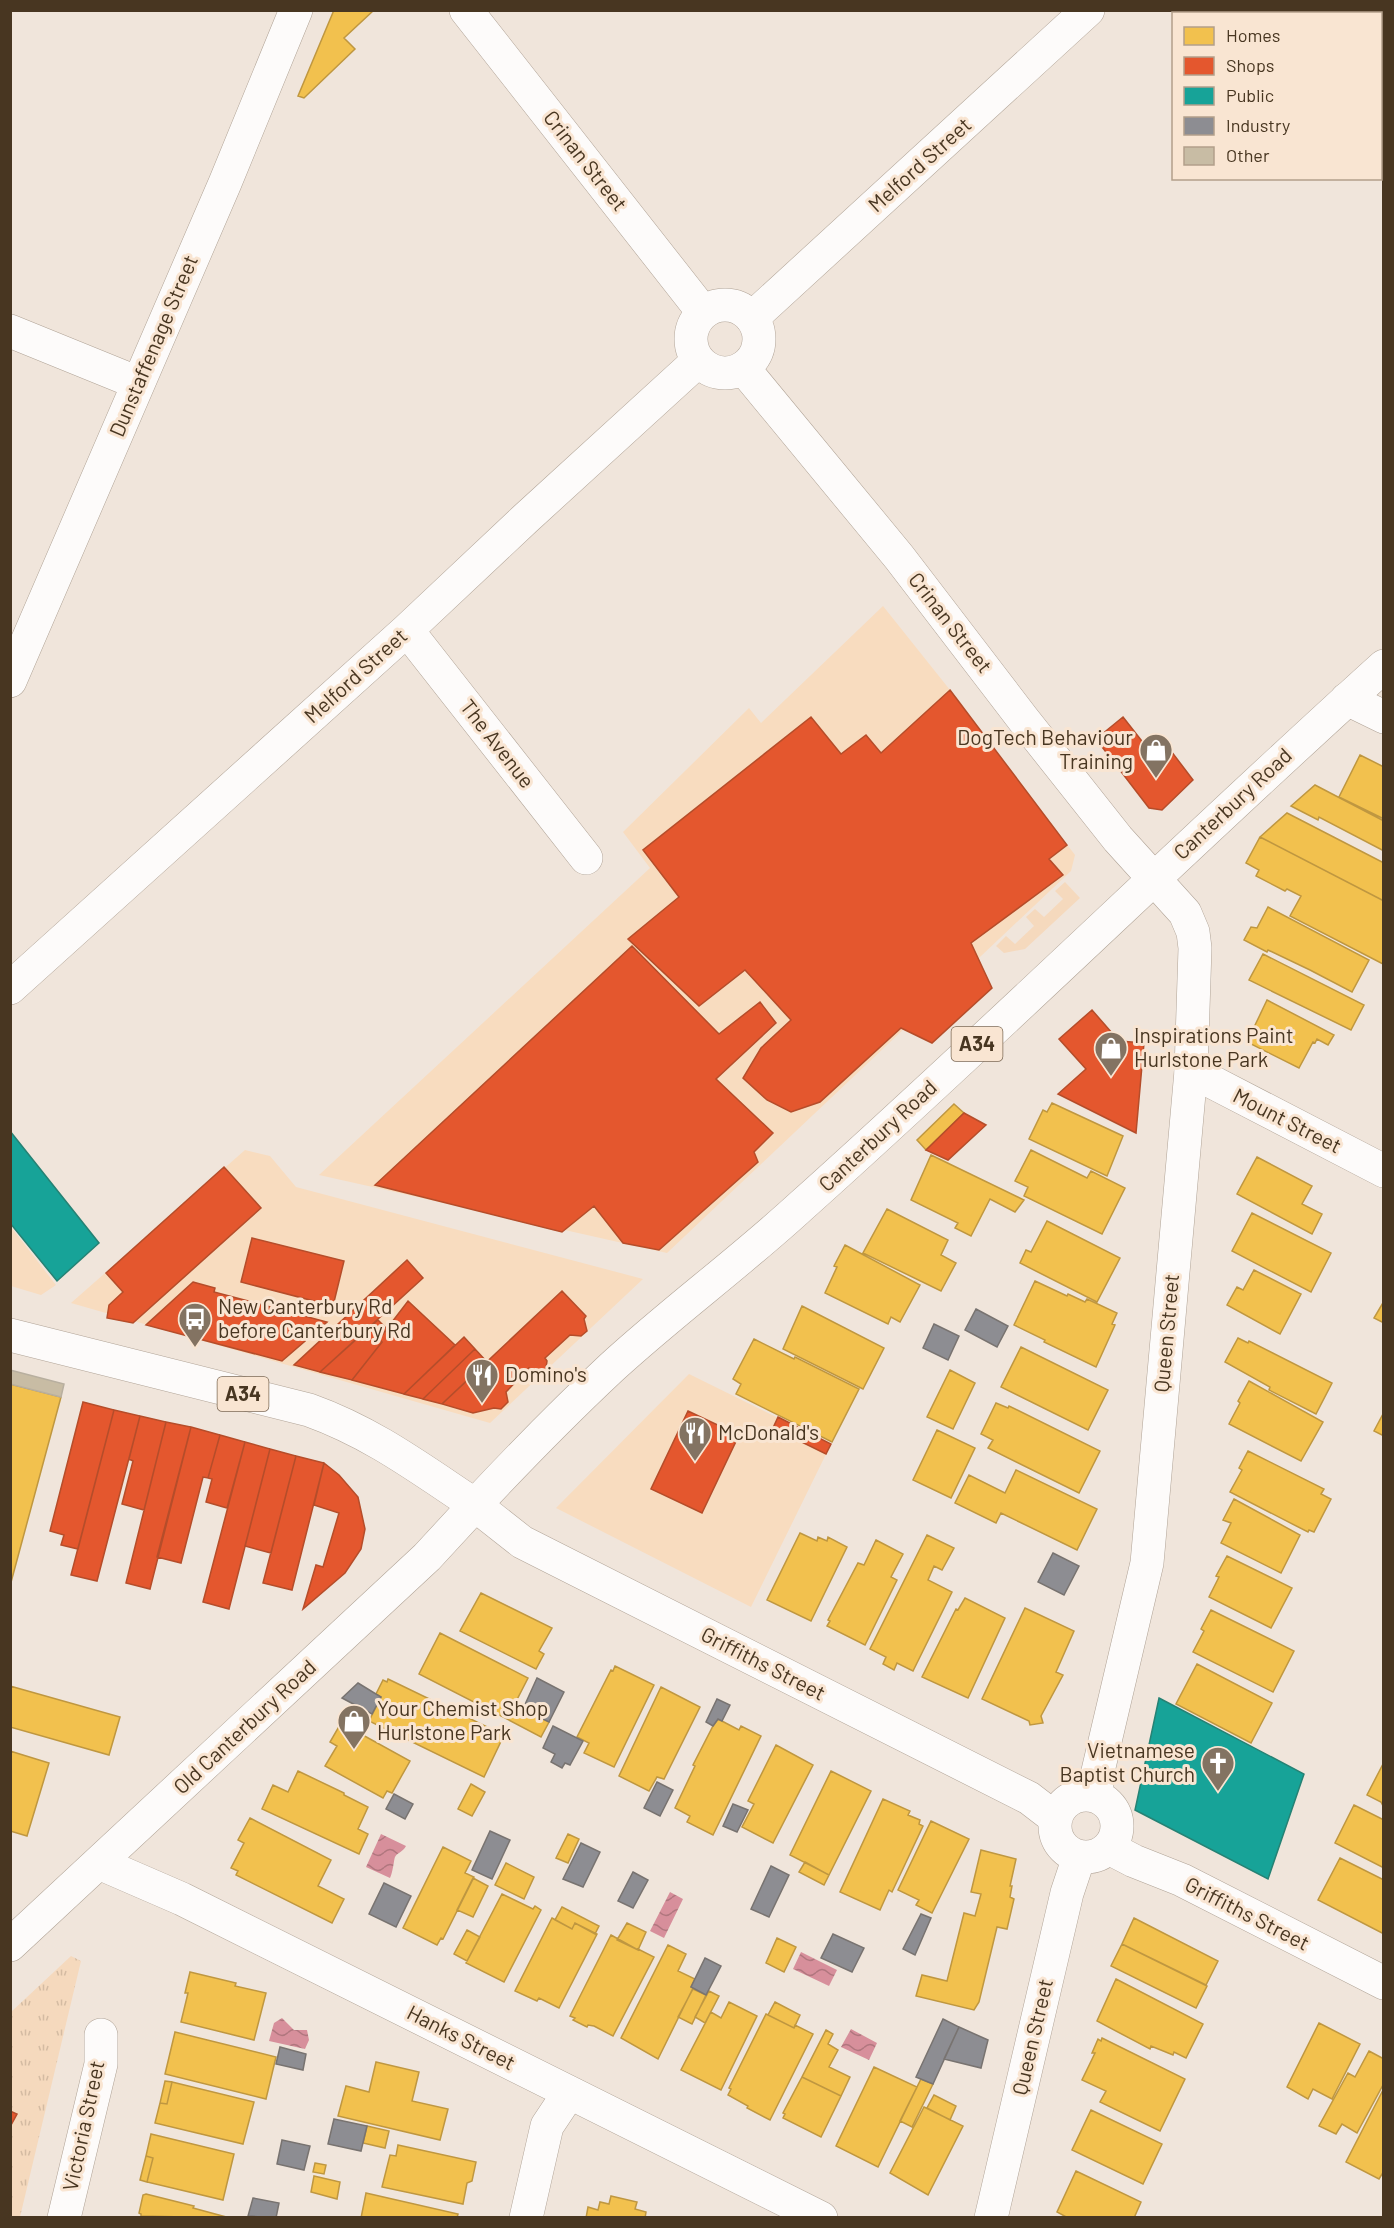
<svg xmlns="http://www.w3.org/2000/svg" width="1394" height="2228" viewBox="0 0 1394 2228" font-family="Barlow,sans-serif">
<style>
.built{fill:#f8dcbf}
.green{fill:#f5d9bd}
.park{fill:url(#park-tufts)}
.water{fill:url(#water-waves)}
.homes{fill:#f2c14e;stroke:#bf9740;stroke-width:1.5}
.shops{fill:#e4572e;stroke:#b54d2a;stroke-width:1.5}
.public{fill:#17a398;stroke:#268274;stroke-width:1.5}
.industry{fill:#8d8d92;stroke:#787370;stroke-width:1.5}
.building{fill:#c8bca4;stroke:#b8af9f;stroke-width:1.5}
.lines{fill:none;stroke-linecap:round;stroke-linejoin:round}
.street-casing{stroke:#b0a396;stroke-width:34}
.secondary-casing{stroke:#b0a396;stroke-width:34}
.primary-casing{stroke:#b0a396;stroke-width:34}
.highway-casing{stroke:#b0a396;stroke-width:34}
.street{stroke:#fdfbfa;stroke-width:33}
.secondary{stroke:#fdfbfa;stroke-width:33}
.primary{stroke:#fdfbfa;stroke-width:33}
.highway{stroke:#fdfbfa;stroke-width:33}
.labels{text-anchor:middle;stroke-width:6;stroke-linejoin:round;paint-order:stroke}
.shield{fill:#f9e5d2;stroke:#7d6a56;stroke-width:1.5}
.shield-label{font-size:20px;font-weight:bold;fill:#483621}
.street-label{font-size:21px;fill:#483621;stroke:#f9e5d2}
.poi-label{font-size:21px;fill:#483621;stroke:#f9e5d2;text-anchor:start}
</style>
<defs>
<pattern id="park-tufts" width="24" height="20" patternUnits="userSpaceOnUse" patternTransform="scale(1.5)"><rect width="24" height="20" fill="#f5d9bd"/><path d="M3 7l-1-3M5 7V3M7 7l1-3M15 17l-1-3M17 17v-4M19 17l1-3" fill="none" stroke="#d4bba2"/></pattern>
<pattern id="water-waves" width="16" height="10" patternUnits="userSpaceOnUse" patternTransform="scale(1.5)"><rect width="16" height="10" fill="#d78f9b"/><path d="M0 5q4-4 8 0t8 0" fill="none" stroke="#b0767e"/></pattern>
</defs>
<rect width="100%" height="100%" fill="#f0e5db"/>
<!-- built -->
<path class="built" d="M883,606L950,690L1075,855L1071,871L667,1253L319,1175L650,868L623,832L749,708L761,723Z
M245,1150L270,1156L296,1187L643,1279L490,1423L71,1303Z
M11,1227L56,1285L41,1295L11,1286Z
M689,1374L831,1444L751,1607L556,1508Z"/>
<!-- green -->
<path class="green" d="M1065,882L1080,898L1025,949L1004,953L996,946L1006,936L1015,944L1034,926L1026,917L1035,909L1044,917L1063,899L1055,891Z"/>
<!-- park -->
<path class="park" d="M71,1956L81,1961L20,2217L11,2218V2012Z"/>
<!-- water -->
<path class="water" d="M381,1834L406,1846C403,1852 398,1852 395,1857C394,1859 393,1872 390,1878L366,1867Z
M670,1892L683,1899L664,1938L650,1931Z
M801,1952L837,1970L829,1986L793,1969Z
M282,2018L294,2030H307L309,2040L305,2049L269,2041L274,2023Z
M851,2029L877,2043L869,2060L841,2047Z"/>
<!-- homes -->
<path class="homes" d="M334,10H374L344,38L355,49L304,98L298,96Z
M1360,755L1384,767V819L1339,797Z
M1315,785L1384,821V851L1319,817L1318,820L1291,806Z
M1287,813L1384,863V901L1260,837Z
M1260,837L1384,901L1383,964L1290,916L1301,896L1287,889L1285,891L1256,876L1259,870L1246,863Z
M1268,907L1369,960L1352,992L1310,970L1268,950L1267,952L1244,940L1251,927L1257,928Z
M1263,954L1364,1005L1351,1030L1249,980Z
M1267,1000L1334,1035L1328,1045L1317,1039L1315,1043L1313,1042L1299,1068L1247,1042Z
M1052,1103L1123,1136L1107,1176L1029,1139L1043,1110L1047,1112Z
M954,1104L964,1113L926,1150L917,1140Z
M1031,1150L1087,1178L1091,1171L1125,1188L1102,1234L1024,1196L1028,1187L1015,1181Z
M931,1155L1024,1200L1015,1212L990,1199L971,1236L955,1228L958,1223L911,1200Z
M1257,1157L1312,1186L1302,1204L1322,1214L1312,1234L1237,1194Z
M887,1209L948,1240L941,1255L956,1263L941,1291L863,1253Z
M1252,1213L1331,1253L1311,1292L1232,1251Z
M1047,1221L1120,1258L1097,1302L1020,1263L1026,1250L1031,1252Z
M845,1245L920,1285L900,1322L891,1317L888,1324L825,1293L837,1267L834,1266Z
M1254,1270L1301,1294L1280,1334L1227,1305L1237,1287L1243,1290Z
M1035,1281L1067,1296L1068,1294L1085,1302L1087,1299L1117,1313L1112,1324L1115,1325L1096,1367L1044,1342L1045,1340L1014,1325Z
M1384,1301V1323L1374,1318Z
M802,1306L884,1348L863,1389L783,1349Z
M1238,1338L1248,1343L1249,1341L1332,1383L1316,1414L1269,1390L1270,1387L1225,1362Z
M754,1339L794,1359L795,1357L859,1389L832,1442L736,1394L741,1384L733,1379Z
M1021,1347L1108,1390L1088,1430L1001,1387Z
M950,1370L975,1383L953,1429L927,1417Z
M1249,1381L1323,1422L1301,1461L1229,1424L1240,1403L1238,1401Z
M10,1384L61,1397L10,1586Z
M996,1403L1008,1408L1009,1406L1100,1451L1079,1493L988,1448L993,1440L981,1434Z
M1384,1412V1436L1374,1431Z
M937,1430L975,1448L951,1498L913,1480Z
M1248,1451L1324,1489L1321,1494L1331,1499L1314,1532L1309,1530L1308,1532L1230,1492L1242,1470L1239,1468Z
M1016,1470L1097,1509L1077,1550L1001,1513L996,1523L955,1503L969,1475L1005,1493Z
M1234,1499L1300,1535L1281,1573L1221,1543L1231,1523L1223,1520Z
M800,1533L817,1541L818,1537L827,1541L828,1537L847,1547L811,1621L767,1600Z
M927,1535L954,1548L942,1570L934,1566L928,1580L952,1592L913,1671L897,1663L894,1670L883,1664L886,1657L870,1649Z
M876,1540L903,1554L891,1577L897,1580L865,1645L827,1626L830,1621L828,1620L858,1563L864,1565Z
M1227,1556L1292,1588L1271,1628L1209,1597L1219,1577L1216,1576Z
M481,1593L552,1628L539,1651L544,1654L536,1669L460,1631Z
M965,1598L1005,1618L968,1698L922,1677L956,1609L958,1610Z
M1025,1608L1074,1631L1056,1672L1063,1675L1041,1716L1043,1723L1030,1725L1029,1721L982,1699Z
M1211,1610L1294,1651L1273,1692L1193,1652L1204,1631L1201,1629Z
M440,1633L528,1678L507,1719L419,1674Z
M1197,1664L1272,1703L1251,1743L1176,1704Z
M615,1666L654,1685L614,1767L584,1753L589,1743L577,1737L611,1670L613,1671Z
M388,1679L504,1735L484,1777L369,1721L381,1697L376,1694L383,1680L387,1682Z
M10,1686L120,1717L109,1755L10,1727Z
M661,1687L700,1707L664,1779L657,1777L649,1791L619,1776Z
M515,1703L525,1705L523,1709L549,1722L541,1737L507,1719Z
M718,1719L739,1730L741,1726L761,1736L713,1835L687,1822L690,1816L675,1808L695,1766L693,1765L713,1726Z
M341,1723L410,1761L392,1793L387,1791L383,1798L325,1766L337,1746L330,1742Z
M776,1745L813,1765L773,1843L742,1827L754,1804L748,1801Z
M10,1751L49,1763L27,1836L10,1831Z
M1384,1762V1808L1381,1802L1367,1795Z
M298,1771L344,1793V1795L368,1807L358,1829L368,1834L359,1854L262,1809L273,1785L288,1792Z
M831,1771L871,1791L829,1875L790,1855Z
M471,1784L485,1792L472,1816L458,1809Z
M883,1799L910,1811L908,1815L920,1820L919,1824L923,1826L892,1892L889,1890L880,1910L840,1892Z
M1354,1805L1384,1820V1868L1335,1843Z
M250,1818L331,1860L318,1886L344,1899L332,1923L236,1875L238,1871L231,1868L244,1843L238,1840Z
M931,1821L969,1839L932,1913L916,1905L919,1900L898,1890Z
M568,1834L579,1839L568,1863L556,1858Z
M443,1847L471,1861L465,1873L474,1877L443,1939L441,1938L437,1945L403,1928Z
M981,1850L1016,1859L1010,1886H1012L1010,1897L1014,1899L1007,1929L997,1927L979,2002L974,2010L916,1996L922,1975L947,1981L964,1913L975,1916L981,1894L971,1892Z
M1340,1858L1384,1880V1934L1318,1900Z
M805,1862L829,1875L824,1885L799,1872Z
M506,1863L534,1877L524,1899L495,1885Z
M473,1878L488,1886L473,1917L457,1910Z
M502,1894L533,1909L535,1906L541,1910L504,1982L466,1963Z
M562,1907L599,1926L595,1934L575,1923L572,1929L555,1920Z
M552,1918L572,1929L575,1923L597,1934L559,2008L539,1998L537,2001L515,1991Z
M1134,1918L1218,1961L1206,1985L1122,1944Z
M627,1923L646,1932L638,1950L617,1940Z
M467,1930L480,1937L467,1961L454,1954Z
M611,1935L638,1950V1949L654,1957L613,2036L594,2026L588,2025L587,2027L573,2020L575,2018L570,2016Z
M777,1938L796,1947L784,1972L766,1963Z
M1122,1944L1207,1986L1196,2008L1111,1966Z
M668,1945L686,1954L678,1971L695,1979L691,1987L693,1988L658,2059L621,2038Z
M190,1972L236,1983L235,1986L266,1993L254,2040L181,2022L188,1993H185Z
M1116,1979L1203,2024L1186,2058L1174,2052L1173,2055L1151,2046L1150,2049L1097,2021Z
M693,1989L706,1995L692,2024L678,2017Z
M709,1991L719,1996L705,2023L695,2017Z
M729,2002L757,2016L721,2090L681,2070L711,2012L721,2018Z
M775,2002L800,2015L794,2028L768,2015Z
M766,2014L794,2028L795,2025L813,2034L770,2120L747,2108L748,2106L728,2095L731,2089L729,2088Z
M1319,2023L1360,2044L1332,2099L1313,2089L1308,2099L1287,2087Z
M826,2030L833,2034L828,2044L838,2050L829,2067L850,2077L841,2096L802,2077Z
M175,2032L276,2057L266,2099L165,2074Z
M1102,2038L1185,2079L1160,2131L1100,2102L1106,2091L1082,2080L1095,2053H1092L1098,2039L1101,2041Z
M1369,2051L1384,2059V2083L1357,2133L1342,2124L1336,2134L1319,2126L1348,2073L1355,2077Z
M376,2062L419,2072L412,2101L448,2109L440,2140L338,2116L346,2086L369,2092Z
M874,2067L917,2087L878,2167L836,2146Z
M802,2077L841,2096L821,2137L783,2118L785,2114L783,2113Z
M921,2079L933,2084L912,2127L900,2121Z
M165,2081L172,2082L167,2104L160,2103Z
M172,2082L254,2102L243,2144L155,2123L160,2103L167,2104Z
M1383,2090L1384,2171L1379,2179L1346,2162Z
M934,2095L956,2106L950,2120L927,2108Z
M924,2107L963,2126L928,2195L890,2173Z
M1091,2110L1162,2144L1143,2184L1072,2150Z
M367,2126L389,2131L385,2148L363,2143Z
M151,2134L234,2154L223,2200L147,2182L153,2158L146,2156Z
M398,2145L476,2162L472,2181L467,2183L463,2204L382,2187L390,2155L396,2156Z
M146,2156L153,2158L147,2182L140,2180Z
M315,2163L326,2165L324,2174L313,2172Z
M1076,2171L1141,2202L1134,2218H1068L1057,2212Z
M314,2176L340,2182L337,2199L311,2192Z
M366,2193L458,2214L457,2218H361Z
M146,2194L194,2206L193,2208L230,2218L141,2216V2214L139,2213L143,2195Z
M611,2196L637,2202L635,2209L646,2212L645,2218H586L588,2207L598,2210L600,2202L609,2204Z"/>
<!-- shops -->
<path class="shops" d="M950,690L1067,845L1049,859L1063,875L971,943L992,988L932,1043L901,1028L820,1102L791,1112L767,1100L743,1078L761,1048L791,1020L745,970L699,1006L628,939L679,897L643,850L811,717L841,754L866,735L881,753Z
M1123,717L1152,754L1165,743L1193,780L1162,810L1149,808L1096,739Z
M632,946L719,1034L760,1002L776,1023L716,1079L773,1133L754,1152L758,1162L659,1250L623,1243L594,1206L562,1232L375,1185Z
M1092,1010L1119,1041L1144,1043L1136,1133L1058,1094L1086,1069L1059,1039Z
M964,1113L986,1125L948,1160L926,1150Z
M224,1167L261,1208L133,1323L107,1318L109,1305L123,1292L106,1273Z
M252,1238L344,1261L333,1306L241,1282Z
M407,1260L423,1278L320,1372L294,1365Z
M193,1282L215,1288L214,1292L327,1322L282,1361L146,1325Z
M562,1291L586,1316L584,1319L587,1331L581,1336L570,1335L545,1358L547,1361L546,1368L541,1373H533L529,1368L506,1392L508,1402L501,1409L494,1408L473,1413L442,1404Z
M408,1301L455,1345L404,1394L352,1380L382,1342L379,1339Z
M378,1320L387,1329L379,1339L382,1342L352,1380L320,1372Z
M464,1337L475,1349L423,1399L404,1394Z
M475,1349L487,1362L442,1404L423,1399Z
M83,1402L114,1410L78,1549L61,1545L64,1535L50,1531Z
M114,1410L140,1416L97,1581L71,1575Z
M688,1411L739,1435L702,1513L651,1489Z
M140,1416L166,1422L144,1510L122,1504L133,1461L129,1459Z
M778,1417L831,1444L826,1454L773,1428Z
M166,1422L191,1427L150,1589L126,1583Z
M191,1427L220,1435L208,1478L203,1477L181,1563L157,1557Z
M220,1435L245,1442L227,1508L206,1502L212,1479L208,1478Z
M245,1442L270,1449L229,1609L203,1602Z
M270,1449L296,1456L271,1553L245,1546Z
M296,1456L324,1463L292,1590L263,1583Z
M324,1463L339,1475L358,1497L365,1529L361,1549L345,1573L303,1609L316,1565L323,1567L339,1513L314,1505Z
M10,2111L17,2114L10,2127Z"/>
<!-- public -->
<path class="public" d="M10,1131L99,1243L57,1281L10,1223Z
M1159,1698L1304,1774L1268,1879L1135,1810Z"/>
<!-- industry -->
<path class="industry" d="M976,1309L1008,1326L997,1347L965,1330Z
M934,1324L959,1336L948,1360L923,1348Z
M1053,1553L1079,1566L1064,1595L1038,1582Z
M537,1678L564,1692L549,1722L523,1709Z
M358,1683L381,1697L372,1714L342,1698Z
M717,1699L730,1705L722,1721L718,1719L713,1726L706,1722Z
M553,1726L583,1741L570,1765L565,1763L562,1768L551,1762L555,1754L543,1748Z
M657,1782L673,1790L660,1816L644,1808Z
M394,1794L413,1804L405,1819L386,1809Z
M733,1804L748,1810L737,1832L723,1826Z
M490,1831L510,1840L492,1879L472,1870Z
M581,1843L600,1852L583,1887L563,1879Z
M771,1866L789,1875L769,1917L751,1909Z
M633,1872L648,1880L633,1908L618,1901Z
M384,1883L411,1896L396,1927L369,1914Z
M921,1914L931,1918L915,1955L903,1949Z
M833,1934L864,1948L852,1972L821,1958Z
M705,1958L721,1966L706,1995L691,1987Z
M943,2019L959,2027L933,2084L916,2077Z
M959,2027L988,2040L981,2068L944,2059Z
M280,2047L306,2054L303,2070L276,2064Z
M334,2119L367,2126L361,2151L328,2144Z
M282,2140L310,2146L304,2170L277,2164Z
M253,2198L279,2203L276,2218L248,2216Z"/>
<!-- building -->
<path class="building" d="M10,1370L64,1384L61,1397L10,1384Z"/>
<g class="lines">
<defs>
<path id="street" d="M752,318L1088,10
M10,331L138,383
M407,630L586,858
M10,681L225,183L296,10
M1347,699L1384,717
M10,988L407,630L525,519L698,361
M1191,1071L1384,1171
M475,1505L522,1542L1029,1798L1055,1818
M1109,1848L1134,1861L1182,1880L1384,1983
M99,1863L182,1899L821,2218
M64,2218L101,2064V2035
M526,2218L547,2126L569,2093"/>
<path id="secondary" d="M466,10L703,312
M691 339a34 34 0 1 1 68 0a34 34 0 1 1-68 0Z
M744,369L899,557L1023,719L1118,839L1185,913L1193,932L1195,948L1191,1071L1147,1563L1098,1771L1096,1796
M1055 1826a31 31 0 1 1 62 0a31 31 0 1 1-62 0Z
M991,2218L1067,1893L1079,1857"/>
<path id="primary" d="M10,1945L427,1557L475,1505"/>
<path id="highway" d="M10,1335L309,1410C373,1433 419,1468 475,1505C519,1458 564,1412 611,1368C672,1312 739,1263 800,1207C998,1030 1187,844 1384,666"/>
</defs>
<!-- street casing -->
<use href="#street" class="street-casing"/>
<!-- secondary casing -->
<use href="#secondary" class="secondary-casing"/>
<!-- primary casing -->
<use href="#primary" class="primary-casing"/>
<!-- highway casing -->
<use href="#highway" class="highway-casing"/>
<!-- street -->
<use href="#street" class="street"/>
<!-- secondary -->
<use href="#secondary" class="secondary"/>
<!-- primary -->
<use href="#primary" class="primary"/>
<!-- highway -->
<use href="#highway" class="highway"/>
</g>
<!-- icons -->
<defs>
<symbol id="shop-pin" viewBox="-11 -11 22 30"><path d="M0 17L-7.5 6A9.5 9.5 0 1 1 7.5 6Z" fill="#837362" stroke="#f9e5d2"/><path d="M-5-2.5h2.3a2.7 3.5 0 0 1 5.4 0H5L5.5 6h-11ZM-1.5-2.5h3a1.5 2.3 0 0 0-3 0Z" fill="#fff"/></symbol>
<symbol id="bus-pin" viewBox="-11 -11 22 30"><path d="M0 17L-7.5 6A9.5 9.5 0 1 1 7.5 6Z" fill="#837362" stroke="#f9e5d2"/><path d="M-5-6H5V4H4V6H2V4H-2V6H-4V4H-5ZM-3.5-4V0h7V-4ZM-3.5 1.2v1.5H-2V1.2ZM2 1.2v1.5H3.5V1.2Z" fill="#fff"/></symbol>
<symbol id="restaurant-pin" viewBox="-11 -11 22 30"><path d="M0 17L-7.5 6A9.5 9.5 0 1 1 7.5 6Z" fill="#837362" stroke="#f9e5d2"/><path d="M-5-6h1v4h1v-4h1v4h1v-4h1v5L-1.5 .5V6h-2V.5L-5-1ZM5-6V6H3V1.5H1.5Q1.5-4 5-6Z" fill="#fff"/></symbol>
<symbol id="church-pin" viewBox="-11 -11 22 30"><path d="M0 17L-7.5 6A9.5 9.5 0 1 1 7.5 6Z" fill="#837362" stroke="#f9e5d2"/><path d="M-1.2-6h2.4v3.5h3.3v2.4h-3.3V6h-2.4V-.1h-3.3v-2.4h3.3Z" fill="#fff"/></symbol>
</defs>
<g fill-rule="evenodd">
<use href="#shop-pin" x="1137" y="731" width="38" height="52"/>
<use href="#shop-pin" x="1092" y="1029" width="38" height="52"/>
<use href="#bus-pin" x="176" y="1300" width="38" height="52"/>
<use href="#restaurant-pin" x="463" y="1356" width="38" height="52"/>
<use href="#restaurant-pin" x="676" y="1414" width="38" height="52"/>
<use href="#shop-pin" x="335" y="1702" width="38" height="52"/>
<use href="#church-pin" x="1199" y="1744" width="38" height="52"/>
</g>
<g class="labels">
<!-- shield labels -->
<g class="shield">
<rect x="951.5" y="1027" width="51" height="34" rx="4.5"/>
<rect x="217.5" y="1377" width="51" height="34" rx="4.5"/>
</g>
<g class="shield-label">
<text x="977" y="1051">A34</text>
<text x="243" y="1401">A34</text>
</g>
<!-- street labels -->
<g class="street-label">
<text transform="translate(585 161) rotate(52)" y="7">Crinan Street</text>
<text transform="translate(920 165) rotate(-42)" y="7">Melford Street</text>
<text transform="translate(154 346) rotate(-67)" y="7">Dunstaffenage Street</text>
<text transform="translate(950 623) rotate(52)" y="7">Crinan Street</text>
<text transform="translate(356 676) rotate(-42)" y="7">Melford Street</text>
<text transform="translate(497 744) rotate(52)" y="7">The Avenue</text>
<text transform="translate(1233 804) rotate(-43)" y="7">Canterbury Road</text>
<text transform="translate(1287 1121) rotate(27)" y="7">Mount Street</text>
<text transform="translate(878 1136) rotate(-43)" y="7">Canterbury Road</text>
<text transform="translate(1167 1333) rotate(-85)" y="7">Queen Street</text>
<text transform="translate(763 1664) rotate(27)" y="7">Griffiths Street</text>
<text transform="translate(245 1727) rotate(-43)" y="7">Old Canterbury Road</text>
<text transform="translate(1247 1914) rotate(27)" y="7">Griffiths Street</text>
<text transform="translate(1033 2037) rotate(-77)" y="7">Queen Street</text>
<text transform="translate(461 2038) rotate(27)" y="7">Hanks Street</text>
<text transform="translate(84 2126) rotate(-78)" y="7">Victoria Street</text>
</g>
<!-- poi labels -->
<g class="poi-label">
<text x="1133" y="745" text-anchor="end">DogTech Behaviour<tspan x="1133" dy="24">Training</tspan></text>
<text x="1134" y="1043">Inspirations Paint<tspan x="1134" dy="24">Hurlstone Park</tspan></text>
<text x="218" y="1314">New Canterbury Rd<tspan x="218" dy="24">before Canterbury Rd</tspan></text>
<text x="505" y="1382">Domino's</text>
<text x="718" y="1440">McDonald's</text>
<text x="377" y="1716">Your Chemist Shop<tspan x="377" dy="24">Hurlstone Park</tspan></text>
<text x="1195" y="1758" text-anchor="end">Vietnamese<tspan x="1195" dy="24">Baptist Church</tspan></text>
</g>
</g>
<!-- border -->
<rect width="1394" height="2228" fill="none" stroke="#483621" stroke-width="24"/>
<!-- legend -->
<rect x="1172" y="12" width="210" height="168" fill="#f9e5d2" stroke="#b29f8b" stroke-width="1.5"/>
<rect x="1184" y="27" width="30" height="18" fill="#f2c14e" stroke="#b29f8b" stroke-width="1.5"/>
<text x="1226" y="42" font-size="18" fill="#483621">Homes</text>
<rect x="1184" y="57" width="30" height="18" fill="#e4572e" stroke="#b29f8b" stroke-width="1.5"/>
<text x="1226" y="72" font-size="18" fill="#483621">Shops</text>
<rect x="1184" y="87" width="30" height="18" fill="#17a398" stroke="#b29f8b" stroke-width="1.5"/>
<text x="1226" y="102" font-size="18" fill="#483621">Public</text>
<rect x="1184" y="117" width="30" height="18" fill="#8d8d92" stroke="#b29f8b" stroke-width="1.5"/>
<text x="1226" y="132" font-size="18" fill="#483621">Industry</text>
<rect x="1184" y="147" width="30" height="18" fill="#c8bca4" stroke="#b29f8b" stroke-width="1.5"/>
<text x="1226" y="162" font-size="18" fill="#483621">Other</text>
</svg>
